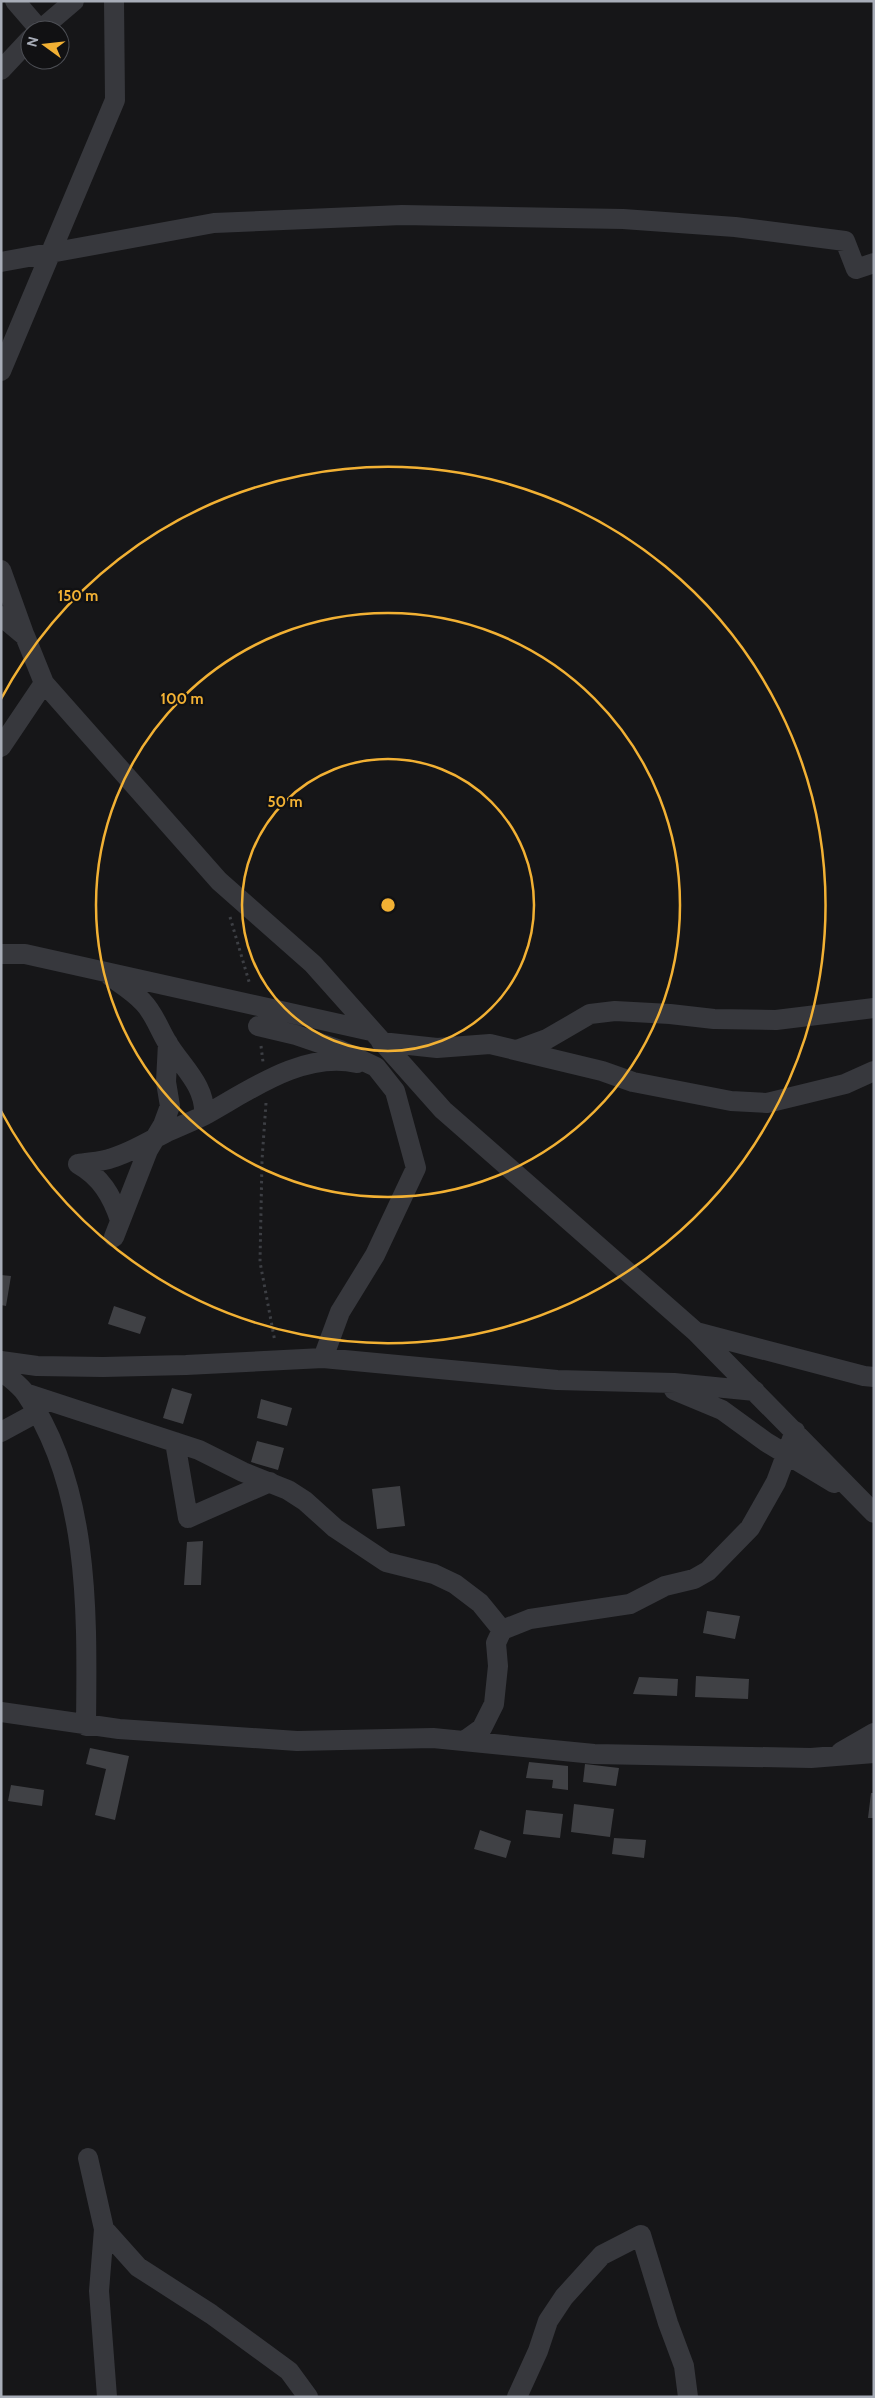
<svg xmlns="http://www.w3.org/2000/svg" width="875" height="2398" viewBox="0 0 875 2398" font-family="Cabin,sans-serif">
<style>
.building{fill:#404145}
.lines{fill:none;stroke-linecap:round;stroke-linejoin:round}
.path{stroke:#3d3f44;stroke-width:3;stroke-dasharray:2.5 4;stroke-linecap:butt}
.minor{stroke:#37383d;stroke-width:20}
.ring{fill:none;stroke:#f2b134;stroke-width:2.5}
.centre{fill:#f2b134;stroke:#111113;stroke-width:2.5}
.ring-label{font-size:15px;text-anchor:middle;font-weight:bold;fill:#f2b134;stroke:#111113;stroke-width:4.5;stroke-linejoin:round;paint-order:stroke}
</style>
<rect width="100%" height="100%" fill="#161618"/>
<!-- building -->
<path class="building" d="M1,1275L11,1276L6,1306L1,1305Z
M114,1306L146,1317L140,1334L108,1324Z
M172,1388L192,1394L183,1424L163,1418Z
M261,1399L292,1408L287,1426L257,1418Z
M257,1441L284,1448L278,1470L251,1462Z
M400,1486L405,1526L377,1529L372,1489Z
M203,1541L201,1585H184L187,1542Z
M707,1611L740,1616L735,1639L703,1633Z
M696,1676L749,1679L748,1699L695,1697Z
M639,1677L678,1679L677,1696L633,1694Z
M90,1748L129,1756L115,1820L95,1815L106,1769L86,1764Z
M529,1762L568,1766V1790L552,1788L553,1780L526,1778Z
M585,1764L619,1768L616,1786L583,1782Z
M11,1785L44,1790L42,1806L8,1801Z
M871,1793H874V1818H868Z
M574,1804L614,1809L610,1837L571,1832Z
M526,1810L563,1814L560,1838L523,1834Z
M480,1830L511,1841L506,1858L474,1849Z
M614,1838L646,1840L644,1858L612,1854Z"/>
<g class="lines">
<!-- path -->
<path class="path" d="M230,917L250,985
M261,1046L263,1062
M266,1103L262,1160L260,1262L275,1342"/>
<!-- minor -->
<path class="minor" d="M15,1L40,30
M40,30L74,1
M1,70L30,39
M1,262L214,223L402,215L623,219L735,227L845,241L856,269L874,263
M1,371L115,100L114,1
M1,570L24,634
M1,616L25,636L44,683L219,881L313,964L443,1110L696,1332L874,1513
M1,747L44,683
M1,954H25L371,1031
M110,976C121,984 134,992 143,1002C154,1013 159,1029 167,1042C181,1066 206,1085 204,1115
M258,1026L296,1035L340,1050L376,1067L395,1091L416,1168L375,1255L340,1312L323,1358
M381,1042L437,1048L490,1044L602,1071L633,1082L731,1101L767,1103L845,1084L874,1071
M517,1050L547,1039L590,1014L615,1011L670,1014L714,1019L776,1020L874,1008
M78,1164C89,1162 102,1162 112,1158C132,1152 149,1141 167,1132C180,1126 193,1121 205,1115C250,1090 303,1051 357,1063
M78,1164C101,1177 112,1196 120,1220
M114,1237L148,1150L163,1125L170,1106L166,1082L168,1043
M696,1332L864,1376L874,1377
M1,1361L37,1366L103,1367L186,1365L323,1358L557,1380L674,1383L755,1391
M1,1370C9,1378 20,1385 26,1394C91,1489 87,1616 86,1726
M674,1390L722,1410L766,1442L834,1483
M25,1393L199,1450L243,1472L288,1490L305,1501L335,1528L386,1562L434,1574L455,1584L480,1603L502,1630
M1,1432L36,1413
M175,1442L188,1518L270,1482
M1,1712L119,1729L297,1741L433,1738L594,1754L811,1758L874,1753
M464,1741L482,1728L494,1704L498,1666L496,1643L502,1630L530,1619L630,1604L665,1586L694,1579L708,1571L750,1528L776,1482L795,1431
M841,1752L874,1733
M88,2158L104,2229L138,2267L211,2314L289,2371L308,2397
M104,2229L99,2291L107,2397
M517,2397L538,2351L548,2321L564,2297L602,2255L641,2235L668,2323L684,2366L688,2397"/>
</g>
<!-- distance rings -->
<g class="ring">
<circle cx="388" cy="905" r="146"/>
<circle cx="388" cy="905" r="292"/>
<path d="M1 699A438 438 0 1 1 1 1111"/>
</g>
<circle cx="388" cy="905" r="8" class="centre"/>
<g class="ring-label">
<text x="78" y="601">150 m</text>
<text x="182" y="704">100 m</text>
<text x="285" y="807">50 m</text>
</g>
<!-- border -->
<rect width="875" height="2398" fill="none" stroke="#a8adb8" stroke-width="5"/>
<!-- north arrow -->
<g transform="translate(45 45) rotate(285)"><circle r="24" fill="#111113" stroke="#4d4f55"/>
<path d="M0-4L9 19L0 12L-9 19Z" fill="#f2b134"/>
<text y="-8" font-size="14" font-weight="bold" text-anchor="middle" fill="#a8adb8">N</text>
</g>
</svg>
